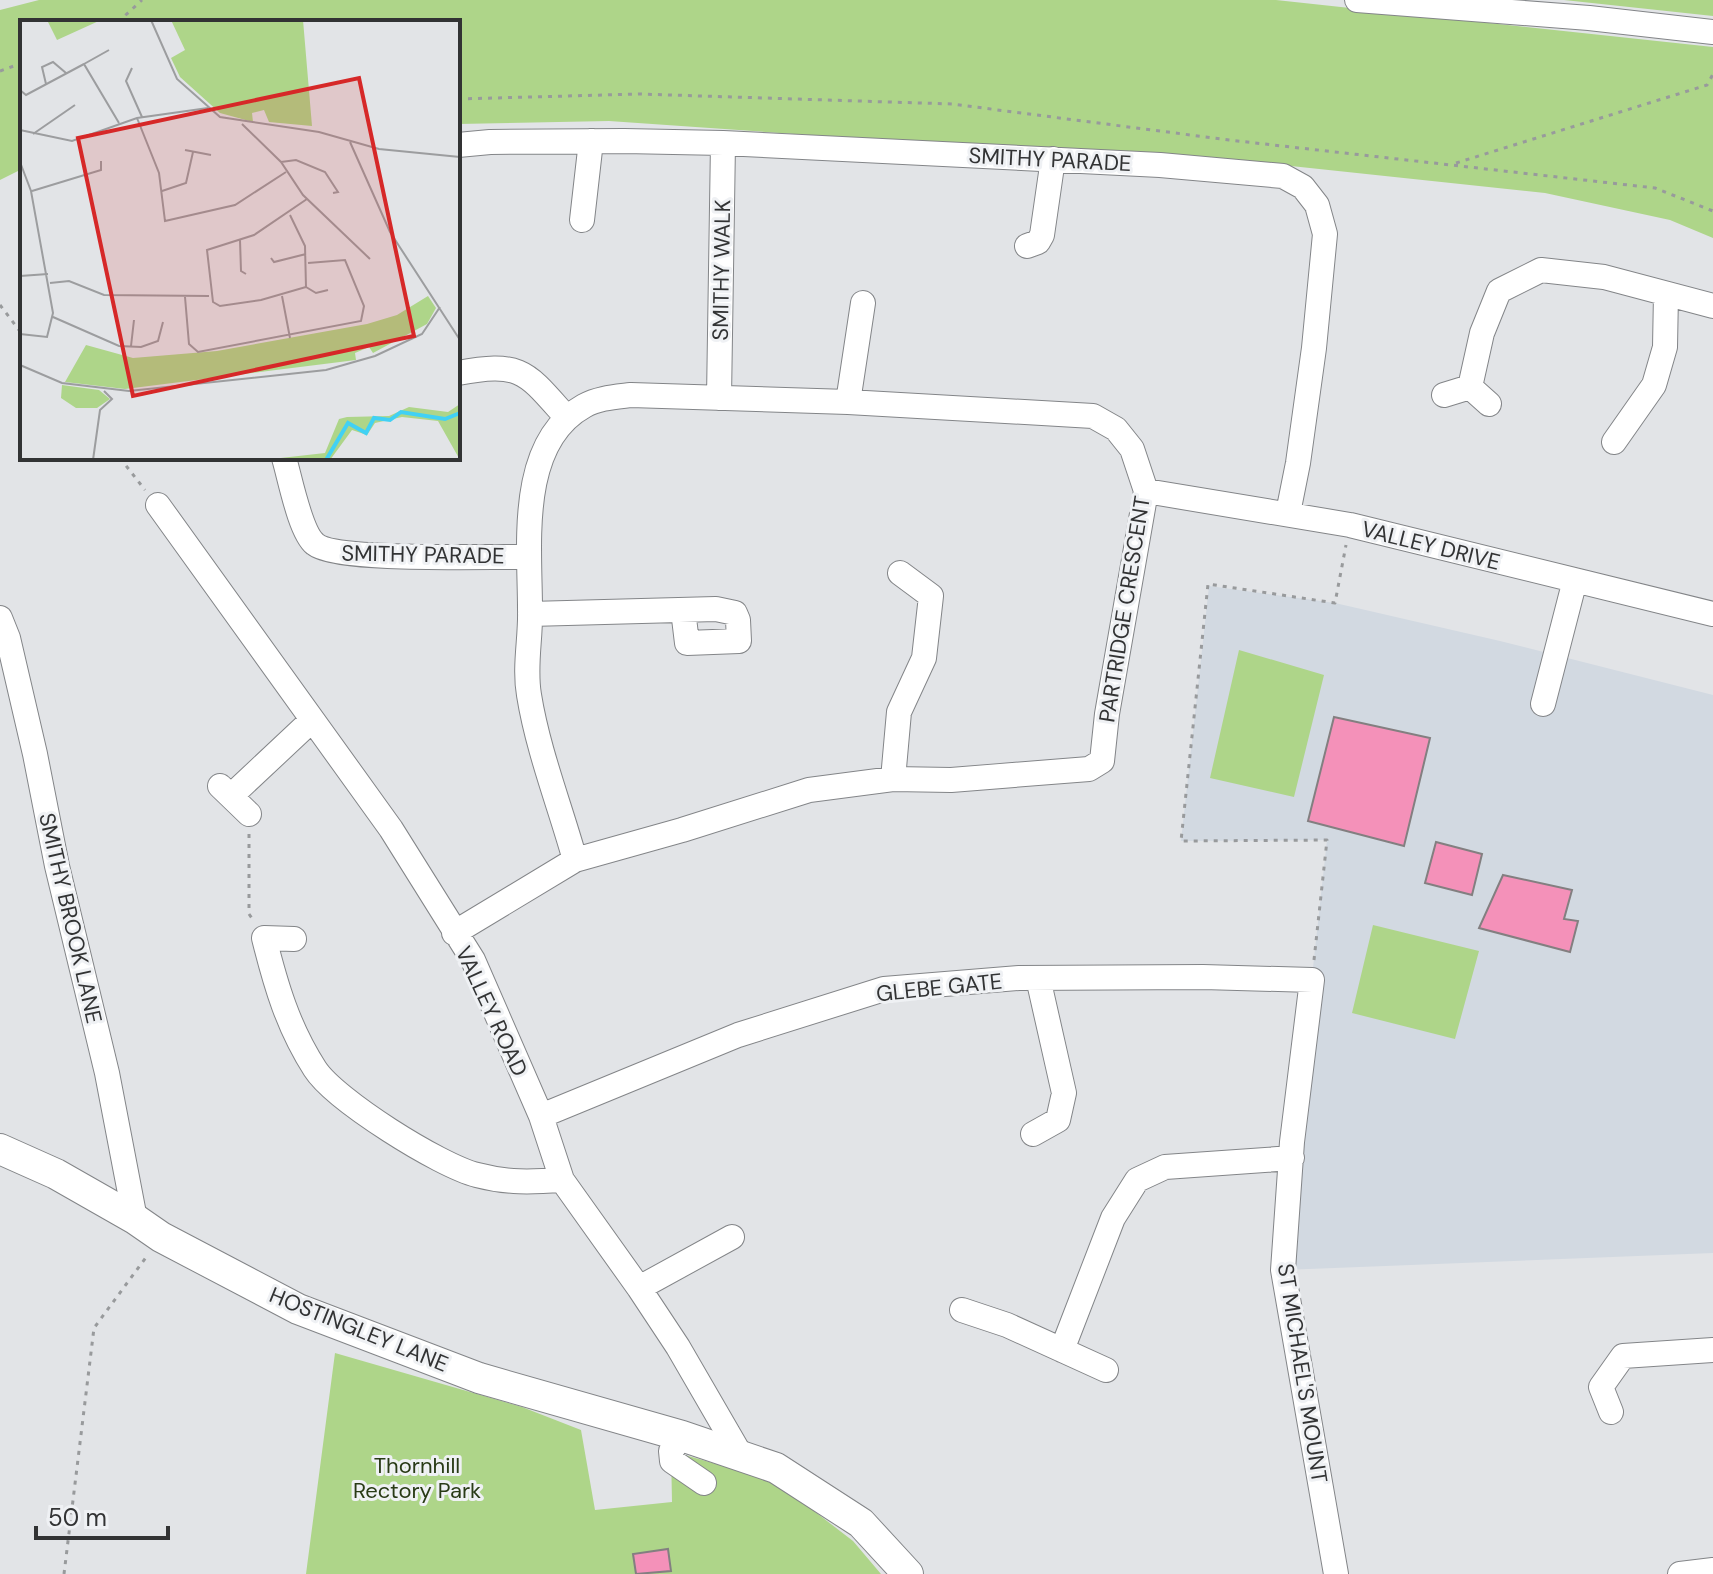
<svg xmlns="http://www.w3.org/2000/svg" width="1713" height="1574" viewBox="0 0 1713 1574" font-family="'DM Sans',sans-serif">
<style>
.built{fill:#d2d9e1}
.green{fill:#aed589}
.building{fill:#f491b9;stroke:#837f80;stroke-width:2}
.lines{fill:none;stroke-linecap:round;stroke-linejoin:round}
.minor-casing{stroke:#838588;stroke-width:26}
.major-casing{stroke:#838588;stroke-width:32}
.path{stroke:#989a9c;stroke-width:3;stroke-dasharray:4 6;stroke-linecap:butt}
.minor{stroke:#fff;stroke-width:24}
.major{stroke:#fff;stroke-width:30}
.labels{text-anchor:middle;stroke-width:6;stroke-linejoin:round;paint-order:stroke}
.street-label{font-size:22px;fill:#323334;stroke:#eff1f4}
.park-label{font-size:22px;fill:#293b16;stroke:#eff1f4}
.inset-river{fill:none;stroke:#41d1f4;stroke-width:4}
.inset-road{fill:none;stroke:#9c9d9f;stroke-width:2}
.view{fill:#d62828;fill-opacity:0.15;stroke:#d62828;stroke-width:4}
.inset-edge{fill:none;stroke:#323334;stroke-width:4}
</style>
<rect width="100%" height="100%" fill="#e2e4e7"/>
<!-- built -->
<path class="built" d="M1209,586L1335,603L1500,641L1713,695V1253L1283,1270L1299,1095L1327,840L1181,841Z"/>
<!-- green -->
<path class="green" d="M39,0H1276L1713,47V238L1670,220L1545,193L1291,166L1167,155L1053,152L609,121L458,124V22H22V169L0,180V10Z
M1564,0H1713V16Z
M1239,650L1324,675L1294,797L1210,778Z
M1373,925L1479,951L1455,1039L1352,1013Z
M335,1353L522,1407L581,1430L595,1510L672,1502L671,1451L775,1481L853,1541L881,1574H306Z"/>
<!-- building -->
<path class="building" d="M1334,717L1430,738L1404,846L1308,821Z
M1436,842L1482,854L1472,895L1425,883Z
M1503,875L1572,890L1564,919L1578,921L1570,952L1479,928Z
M668,1549L671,1571L636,1574L633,1554Z"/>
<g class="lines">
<defs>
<path id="minor" d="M1357,0L1589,18L1713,32
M458,145L490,142L624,141L723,143L1160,165L1283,176L1303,187L1317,205L1325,234L1314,348L1298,463L1288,513
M582,220L591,141
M1027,246L1038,242L1042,235L1053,159
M458,373C522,361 526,372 567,418
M1470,387L1489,404
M1444,395L1470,387L1482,333L1499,291L1541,270L1604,277L1713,306
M719,398L723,143
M848,402L863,303
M1614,442L1654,385L1665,347L1666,294
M284,458C290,478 300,532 315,544C336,562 493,556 529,557
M1146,491L1350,525L1713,614
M158,505L391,829L473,960L541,1116L562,1180L639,1288L678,1347L740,1454
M530,614L716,609L735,613L738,620L739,641L687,643L683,610
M0,618L8,638L35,754L57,866L107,1073L135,1219
M1543,704L1575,580
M893,779L899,712L924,658L931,596L900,573
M220,786L249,814
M231,796L312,720
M454,933L575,860L682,830L809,790L893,779L951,780L1089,769L1102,761L1107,714L1146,491L1132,449L1116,429L1093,416L848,402L631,395C615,397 598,398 584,406C517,443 530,546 530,609C531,638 524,666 529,695C538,751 560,806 575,860
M294,939L264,938C276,986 288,1027 315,1069C335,1100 440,1166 477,1175C507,1183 531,1182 562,1180
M541,1116L738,1035L884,989L1019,978L1203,977L1312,980L1292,1142L1283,1270L1336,1574
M1033,1134L1058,1120L1064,1093L1038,978
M639,1288L732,1237
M962,1310L1007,1325L1106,1370
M1062,1350L1113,1218L1137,1180L1165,1167L1292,1158
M1611,1412L1601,1387L1623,1356L1713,1350
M682,1436L671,1451L672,1461L704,1483
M1680,1574L1713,1570"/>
<path id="major" d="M0,1149L56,1174L135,1219L161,1237L298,1309L479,1378L682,1436L776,1468L861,1523L908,1574"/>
</defs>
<!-- minor casing -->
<use href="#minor" class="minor-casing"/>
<!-- major casing -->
<use href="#major" class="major-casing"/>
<!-- path -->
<path class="path" d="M118,22L142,0
M0,71L22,63
M458,99L639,94L952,104L1229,140L1655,188L1713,211
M1456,163L1707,85L1713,74
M0,305L22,334
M120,458L145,490
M249,834V914L254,921
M1314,960L1327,840L1181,841L1208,584L1335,603L1346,545
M64,1574L94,1328L147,1256"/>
<!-- minor -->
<use href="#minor" class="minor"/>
<!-- major -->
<use href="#major" class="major"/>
</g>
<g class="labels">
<!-- street labels -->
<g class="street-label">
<text transform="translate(1050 159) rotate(3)" y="8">SMITHY PARADE</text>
<text transform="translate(721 270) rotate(-89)" y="8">SMITHY WALK</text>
<text transform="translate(1431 545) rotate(14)" y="8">VALLEY DRIVE</text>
<text transform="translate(423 554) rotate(1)" y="8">SMITHY PARADE</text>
<text transform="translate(1124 609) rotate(-81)" y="8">PARTRIDGE CRESCENT</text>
<text transform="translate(71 918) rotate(77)" y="8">SMITHY BROOK LANE</text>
<text transform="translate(939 987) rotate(-6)" y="8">GLEBE GATE</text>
<text transform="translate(492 1011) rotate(65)" y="8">VALLEY ROAD</text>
<text transform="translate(359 1329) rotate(22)" y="8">HOSTINGLEY LANE</text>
<text transform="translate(1303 1373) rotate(81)" y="8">ST MICHAEL'S MOUNT</text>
</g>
<!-- park labels -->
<g class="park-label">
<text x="417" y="1473">Thornhill<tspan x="417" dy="25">Rectory Park</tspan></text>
</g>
</g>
<!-- overview -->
<g transform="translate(20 20)">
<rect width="440" height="440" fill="#e2e4e7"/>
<path d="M27,0H81L37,20ZM151,0H283L292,106L249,102L244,90L232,93L233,102L200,93L160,57L151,38L165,30ZM408,276L416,288L407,304L353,333L349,327L335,333L336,340L105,369L45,362L66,325L113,338L197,331L347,304L377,295ZM42,365L79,370L90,379L77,388H56L41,378ZM440,384V440L418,401L382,397L355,403L347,415L332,410L310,440H243L305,433L319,399L327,397L369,396L389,387L428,392Z" fill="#aed589"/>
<path class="inset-river" d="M267,440H305M306,440L328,403L346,413L354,398L370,400L381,392L425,399L440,393"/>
<path class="inset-road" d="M131,0L157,59L200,97L299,112L359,129L440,137M89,30L64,44L99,103M112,48L106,61L122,97M26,64L22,47L33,42L46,53M0,70L6,75L64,44M117,98L139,153L145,201L215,185L266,152M222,104L261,142L283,175L350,239M0,110L52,121L117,98L188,88M13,114L55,85M330,122L370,212L440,320M165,130L191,135M0,142L11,171L33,293L27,317L0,314M261,142L276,140L305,152L318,172L313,173M12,171L81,150V141M142,171L166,163L173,132M270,195L285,226L286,267L241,280L200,286L193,282L187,230L234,215L287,179M220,220L221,251L226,254M251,238L254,242L286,234M0,256L28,254M30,263L49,261L84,275L189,276M286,267L296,273L308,270M262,276L270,318M165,277L169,324L178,332L341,301L344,286L325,240L288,243M33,297L99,326L121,327L138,321L143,302M111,326L114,300M0,345L42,363L109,371L306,350L355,336L402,314L420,287M73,440L80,390L92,379L84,371"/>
<path class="view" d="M339,58L394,316L113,376L58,118Z"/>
<rect width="440" height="440" class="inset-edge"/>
</g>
<!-- scale -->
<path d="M36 1526v12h132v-12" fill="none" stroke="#323334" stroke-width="4"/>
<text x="48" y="1526" font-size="24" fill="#323334" stroke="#eff1f4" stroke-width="6" paint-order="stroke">50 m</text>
</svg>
